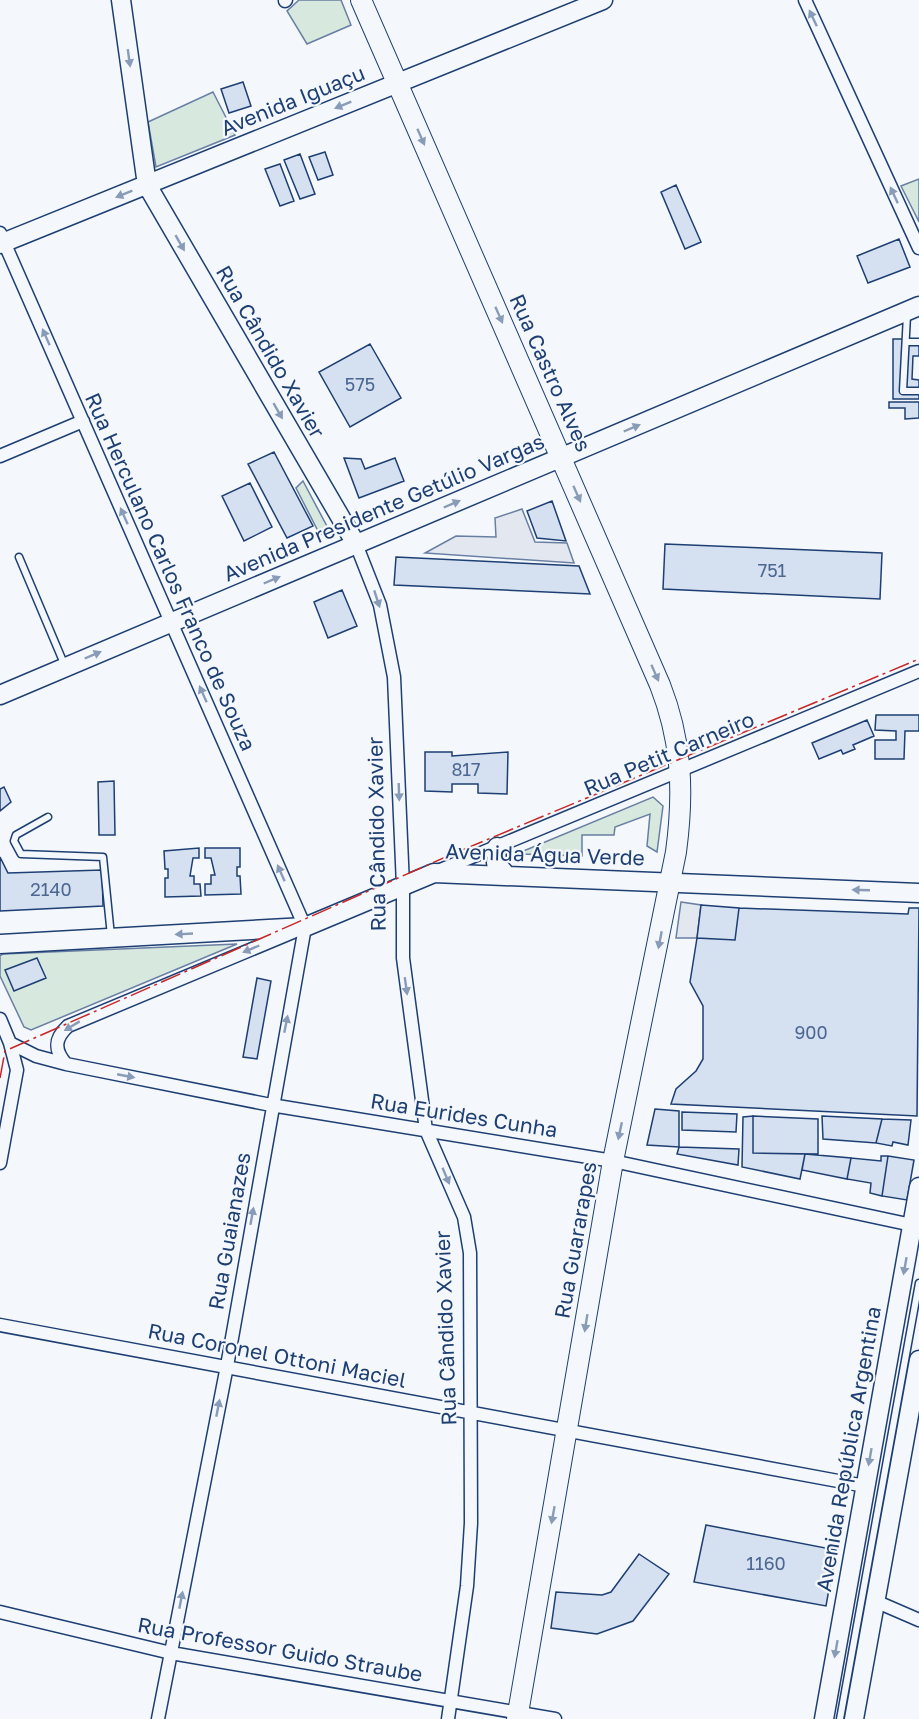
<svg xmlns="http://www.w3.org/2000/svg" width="919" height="1719" viewBox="0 0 919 1719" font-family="'Golos Text',sans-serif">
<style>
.green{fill:#d7e8df;stroke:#687fa3;stroke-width:1.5}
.parking{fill:#e3e8f0;stroke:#687fa3;stroke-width:1.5}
.building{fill:#d5e0f0;stroke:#1d3f73;stroke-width:1.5}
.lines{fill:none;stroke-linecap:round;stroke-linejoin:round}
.lane-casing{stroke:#1d3f73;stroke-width:9}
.street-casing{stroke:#1d3f73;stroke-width:15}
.secondary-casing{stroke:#1d3f73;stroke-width:21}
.primary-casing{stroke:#1d3f73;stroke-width:22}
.lane{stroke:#f4f7fb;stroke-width:6}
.street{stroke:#f4f7fb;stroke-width:12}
.secondary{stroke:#f4f7fb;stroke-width:18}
.primary{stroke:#f4f7fb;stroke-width:20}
.power{stroke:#c62828;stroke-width:1.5;stroke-dasharray:21 4.5 3 4.5;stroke-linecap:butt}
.oneway{fill:#889bb7}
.labels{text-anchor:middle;stroke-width:4.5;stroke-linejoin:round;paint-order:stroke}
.number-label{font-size:18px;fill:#4b6792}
.street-label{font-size:21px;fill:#1d3f73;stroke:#f4f7fb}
</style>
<rect width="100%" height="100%" fill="#f4f7fb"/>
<!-- green -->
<path class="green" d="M299,0H341L351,25L307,44L287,11Z
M213,92L235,135L156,167L148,122Z
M919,179V222L901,186Z
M303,481L329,530L320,535L296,488Z
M653,797L663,806L657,852L647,846L650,814L615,827L614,835H582V856L521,854V852Z
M237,944L31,1030L24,1027L0,976V956L3,954Z"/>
<!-- parking -->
<path class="parking" d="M522,509L535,542L567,543L574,563L425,553L456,536L496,537L495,518Z
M681,902L701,905L697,938H676Z"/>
<!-- building -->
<path class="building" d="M243,82L251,106L229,113L221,89Z
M325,152L333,175L318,180L309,157Z
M300,154L315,194L300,199L284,160Z
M280,164L294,201L280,206L265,169Z
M676,185L701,242L685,249L661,192Z
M899,239L910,267L868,283L857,256Z
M893,339H919V356H913L912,379L919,380V399H893Z
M370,344L401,398L350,427L319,372Z
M889,402H919V418L905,419V408H889Z
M274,452L313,526L287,538L248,464Z
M344,458L361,459L365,469L395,458L404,481L359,498Z
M250,483L272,527L244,541L222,496Z
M552,501L566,541L537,538L527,511Z
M665,544L882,553L880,599L663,589Z
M396,557L579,566L590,594L394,585Z
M342,590L357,626L328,638L314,602Z
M876,715H919V731H905L904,759H875V740H896V731L875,730Z
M867,720L874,736L853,745L855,749L843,754L841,750L819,759L812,743Z
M425,752H452V756L508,752L507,794L478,793V784H452V792L425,791Z
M114,781L115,835H99L98,782Z
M4,787L11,802L0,811V789Z
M199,848V858H193L190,876H194V884H200L201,896L165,897V878H168V869H165L164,851Z
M205,848H240V867H237V876H240L241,894L205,895V884H211V875H215L211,858H205Z
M0,857L8,873L102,870L103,906L0,911Z
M701,905L739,908L735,940L697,938Z
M739,908L908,914L909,908H919L917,1116L671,1104L676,1089L696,1071L703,1059V1006L690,982L697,938L735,940Z
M37,958L46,978L14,991L5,970Z
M257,978L271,981L257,1059L243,1057Z
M655,1109L679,1111V1147L647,1145Z
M682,1112L737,1114L736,1132L682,1130Z
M753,1116V1153L805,1154L800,1179L742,1167L743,1117Z
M753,1116L818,1119V1154L753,1153Z
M822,1116L882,1119L876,1143L823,1139Z
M882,1119L911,1120L908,1145L893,1142L892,1146L876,1143Z
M679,1147L739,1149L738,1165L677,1154Z
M805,1154L851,1158L847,1179L802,1170Z
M881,1156H888L882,1196L870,1193L871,1183L847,1179L851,1158L881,1161Z
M888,1156L914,1160L907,1200L882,1196Z
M706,1525L836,1550L826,1606L694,1582Z
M639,1554L669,1574L633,1621L597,1634L551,1628L556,1592L602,1595L611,1592Z"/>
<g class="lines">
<defs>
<path id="lane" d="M907,315L903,391H919
M906,342H919
M19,557L65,666
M48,817L16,835L14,841L21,854L103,857L111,936
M840,1719L919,1283"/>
<path id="street" d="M805,0L919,248
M285,1L286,0
M0,233L305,927
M0,456L83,421
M356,544L380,605L394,677L403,886V958L426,1130L464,1217L470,1253L471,1523L467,1586L448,1719
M438,871L919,671
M0,1019L10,1043L17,1070L0,1163
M10,1043L36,1056L66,1064L271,1105L613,1161L912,1225
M66,1064C54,1050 54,1039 68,1026L293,932
M0,1325L865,1486
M875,1601L919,1620
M0,1612L171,1653L555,1719
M158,1719L227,1366L305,927"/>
<path id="secondary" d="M121,0L147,185L356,544
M0,244L603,0
M0,695L919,306
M497,847L496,863L507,876
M0,944L305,927L434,873L919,893
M824,1719L919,1187
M854,1719L919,1360"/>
<path id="primary" d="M361,0L660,685C682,741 684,792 676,852L613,1161L517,1719"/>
</defs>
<!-- lane casing -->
<use href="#lane" class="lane-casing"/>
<!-- street casing -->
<use href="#street" class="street-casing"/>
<!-- secondary casing -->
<use href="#secondary" class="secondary-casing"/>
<!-- primary casing -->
<use href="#primary" class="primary-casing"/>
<!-- lane -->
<use href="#lane" class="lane"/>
<!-- street -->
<use href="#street" class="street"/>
<!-- secondary -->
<use href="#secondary" class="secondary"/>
<!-- primary -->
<use href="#primary" class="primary"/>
<!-- power -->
<path class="power" d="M0,1078L5,1051L448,856L919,659"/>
</g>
<!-- one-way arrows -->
<defs><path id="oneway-solid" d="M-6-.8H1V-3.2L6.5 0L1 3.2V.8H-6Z" transform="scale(1.5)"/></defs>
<g class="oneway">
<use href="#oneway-solid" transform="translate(813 18) rotate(-115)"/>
<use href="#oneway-solid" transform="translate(129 58) rotate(82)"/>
<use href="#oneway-solid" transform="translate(343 105) rotate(158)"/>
<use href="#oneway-solid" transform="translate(421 137) rotate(66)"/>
<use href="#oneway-solid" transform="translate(124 194) rotate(158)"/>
<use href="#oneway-solid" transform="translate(894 195) rotate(-115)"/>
<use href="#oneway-solid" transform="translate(180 243) rotate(60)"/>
<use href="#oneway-solid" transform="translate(499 315) rotate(66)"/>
<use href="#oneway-solid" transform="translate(46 337) rotate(-114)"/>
<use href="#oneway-solid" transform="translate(278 411) rotate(60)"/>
<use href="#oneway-solid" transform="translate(632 428) rotate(-23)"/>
<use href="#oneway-solid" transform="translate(577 494) rotate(66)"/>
<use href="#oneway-solid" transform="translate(452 504) rotate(-23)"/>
<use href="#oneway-solid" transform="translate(124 516) rotate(-114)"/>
<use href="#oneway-solid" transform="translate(272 580) rotate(-23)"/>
<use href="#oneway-solid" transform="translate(377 599) rotate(72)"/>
<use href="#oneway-solid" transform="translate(93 655) rotate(-23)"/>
<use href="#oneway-solid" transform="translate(655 673) rotate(66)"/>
<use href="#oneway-solid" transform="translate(203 694) rotate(-114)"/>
<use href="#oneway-solid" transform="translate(399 792) rotate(88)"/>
<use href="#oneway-solid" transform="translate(281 873) rotate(-114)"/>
<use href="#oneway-solid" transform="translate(861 890) rotate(-178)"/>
<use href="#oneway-solid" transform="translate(184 934) rotate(177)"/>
<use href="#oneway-solid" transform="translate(660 940) rotate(101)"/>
<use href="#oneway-solid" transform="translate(251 949) rotate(157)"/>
<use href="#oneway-solid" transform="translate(406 986) rotate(82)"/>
<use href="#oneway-solid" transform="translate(286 1024) rotate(-79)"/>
<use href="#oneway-solid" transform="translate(72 1026) rotate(149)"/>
<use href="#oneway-solid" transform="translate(126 1076) rotate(11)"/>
<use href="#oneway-solid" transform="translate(620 1131) rotate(102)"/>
<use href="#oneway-solid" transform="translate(446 1176) rotate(67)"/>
<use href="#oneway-solid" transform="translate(252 1216) rotate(-80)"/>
<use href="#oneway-solid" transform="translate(905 1266) rotate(100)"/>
<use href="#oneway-solid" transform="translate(586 1323) rotate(99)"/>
<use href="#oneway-solid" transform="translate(218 1408) rotate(-79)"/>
<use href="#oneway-solid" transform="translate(870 1457) rotate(100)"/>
<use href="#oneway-solid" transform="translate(553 1515) rotate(100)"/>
<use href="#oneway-solid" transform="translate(181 1600) rotate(-79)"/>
<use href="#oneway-solid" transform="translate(836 1649) rotate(100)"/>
</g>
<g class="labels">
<!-- number labels -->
<g class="number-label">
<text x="360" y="391">575</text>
<text x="772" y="577">751</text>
<text x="466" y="776">817</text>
<text x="51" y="896">2140</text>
<text x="811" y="1039">900</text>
<text x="766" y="1570">1160</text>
</g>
<!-- street labels -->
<g class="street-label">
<text transform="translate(293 101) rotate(-22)" y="7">Avenida Iguaçu</text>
<text transform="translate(270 352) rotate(60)" y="7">Rua Cândido Xavier</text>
<text transform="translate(550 373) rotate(66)" y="7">Rua Castro Alves</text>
<text transform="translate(384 508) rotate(-23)" y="7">Avenida Presidente Getúlio Vargas</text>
<text transform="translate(170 572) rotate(66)" y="7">Rua Herculano Carlos Franco de Souza</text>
<text transform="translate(669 754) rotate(-23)" y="7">Rua Petit Carneiro</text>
<text transform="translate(377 834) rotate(-91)" y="7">Rua Cândido Xavier</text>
<text transform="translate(545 855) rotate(2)" y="7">Avenida Água Verde</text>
<text transform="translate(464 1116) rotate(9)" y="7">Rua Eurides Cunha</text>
<text transform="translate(230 1231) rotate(-80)" y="7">Rua Guaianazes</text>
<text transform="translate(576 1240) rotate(-80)" y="7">Rua Guararapes</text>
<text transform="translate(446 1328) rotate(-92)" y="7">Rua Cândido Xavier</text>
<text transform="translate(277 1356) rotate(11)" y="7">Rua Coronel Ottoni Maciel</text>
<text transform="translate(849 1449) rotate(-80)" y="7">Avenida República Argentina</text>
<text transform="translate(280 1650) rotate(10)" y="7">Rua Professor Guido Straube</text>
</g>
</g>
</svg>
